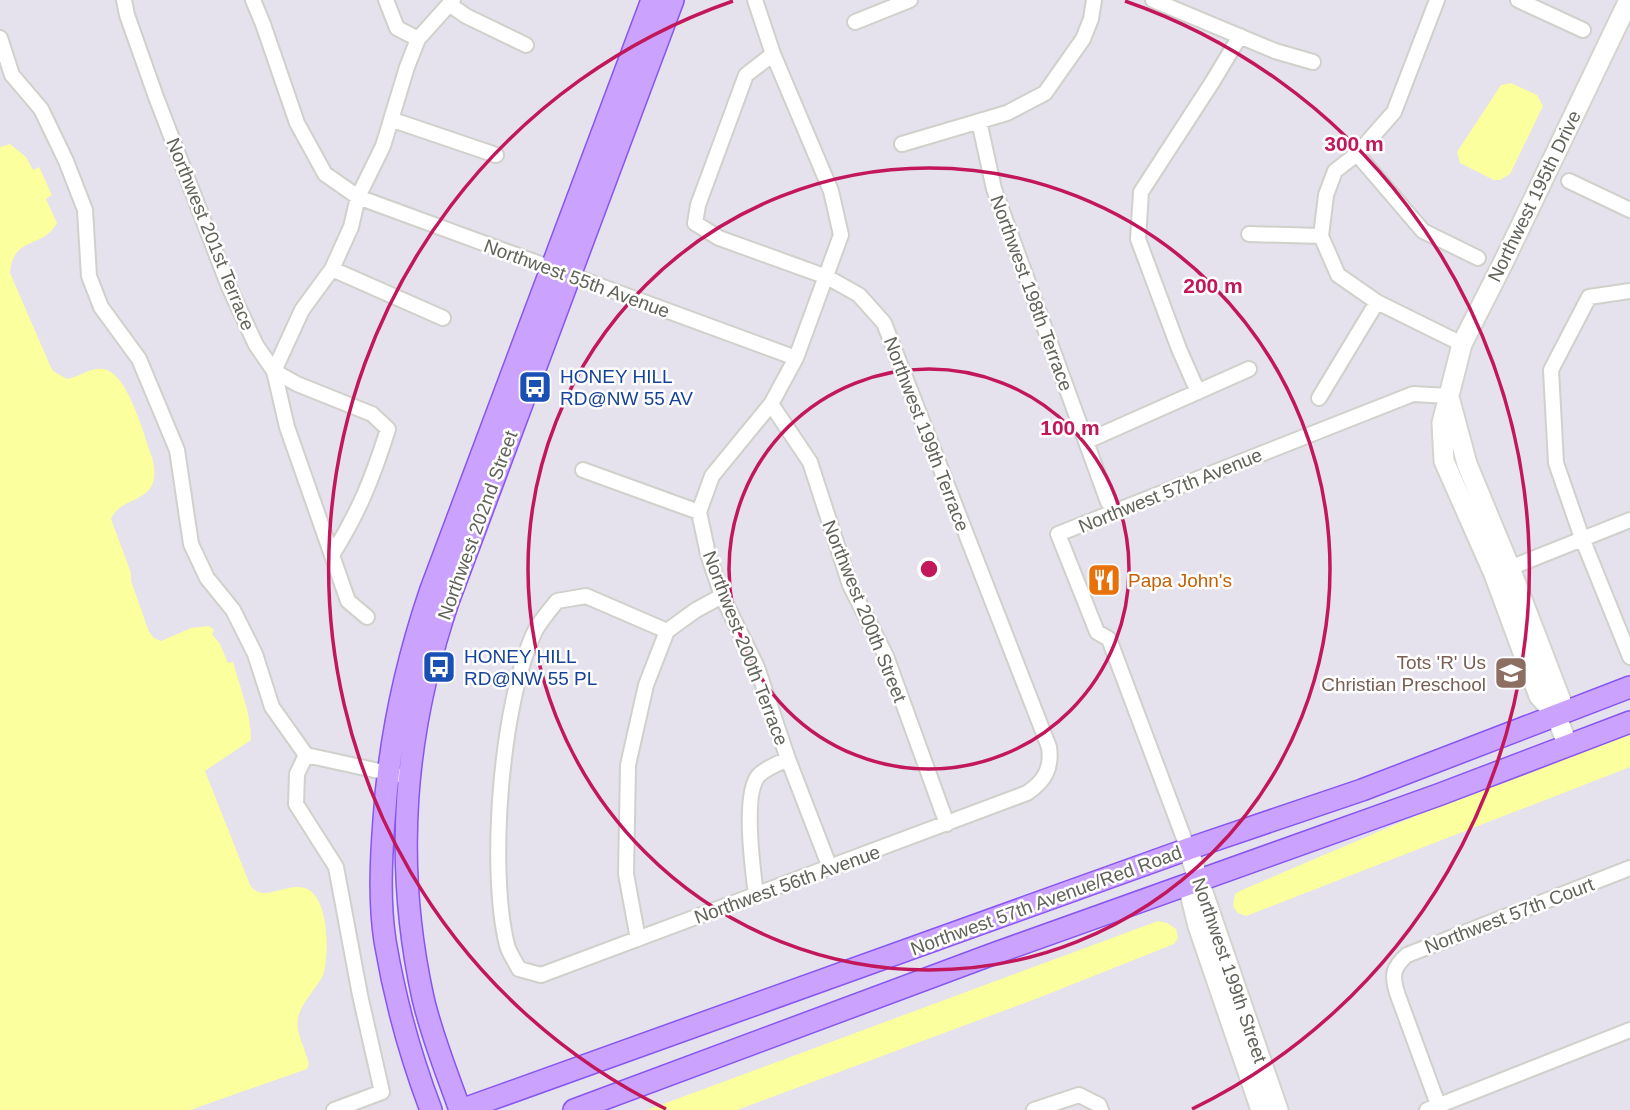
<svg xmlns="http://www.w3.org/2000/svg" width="1630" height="1110" viewBox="0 0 1630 1110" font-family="Arial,sans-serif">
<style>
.water{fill:#fcff9e}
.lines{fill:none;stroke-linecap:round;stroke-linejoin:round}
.street-casing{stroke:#cfd1ca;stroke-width:18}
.secondary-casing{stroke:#d3d5cc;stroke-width:23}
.primary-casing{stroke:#8655f2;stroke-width:24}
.street{stroke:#fff;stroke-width:14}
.secondary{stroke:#fff;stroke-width:19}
.primary{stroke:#cba3ff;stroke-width:21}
.ring{fill:none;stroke:#c2185b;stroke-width:3.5}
.labels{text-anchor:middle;stroke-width:5;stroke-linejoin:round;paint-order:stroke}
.street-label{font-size:19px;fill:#616259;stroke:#fff}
.transit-label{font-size:19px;fill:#164399;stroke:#fff;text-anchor:start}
.food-label{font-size:19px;fill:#c56008;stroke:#fff;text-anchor:start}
.education-label{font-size:19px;fill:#785e54;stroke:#fff;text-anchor:end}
.centre{fill:#c2185b;stroke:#fff;stroke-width:3.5}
.ring-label{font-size:21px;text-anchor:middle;font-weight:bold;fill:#c2185b;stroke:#fff;stroke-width:5;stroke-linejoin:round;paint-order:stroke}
</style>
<rect width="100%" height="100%" fill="#e5e1ed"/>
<!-- water -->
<path class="water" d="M1511,83L1537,95L1543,106L1510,174L1500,180H1494L1460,163L1457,152L1501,85Z
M10,144L26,157L33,170L39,167L52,195L46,199L57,223C42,250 13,235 10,273L49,363L53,371L67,379C79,377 91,367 103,369C128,372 144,436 152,457C165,506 122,493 111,519L131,573V581L149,632L154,638L161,641L191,628L209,626L214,630L212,634L220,644L228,663L233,662C240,688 251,713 251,740L205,771L250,885C263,904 285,882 305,888C329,896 329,952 324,972C322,980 315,987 310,995C288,1024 300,1032 309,1064L307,1069L190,1110H0V147Z
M1630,730V767L1246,916L1238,913L1233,906L1235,894L1242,890L1549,759Z
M1158,921L1167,923L1176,929L1178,938L1174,944L1038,998L737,1110H647Z"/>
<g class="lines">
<defs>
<path id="street" d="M124,0L127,15L156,97L229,287L256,345L274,371L287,427L348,601L367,617
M253,0L263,24L297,123L325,174L358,197L796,358
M386,0L397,28L418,39
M755,0L773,54L831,191L841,235L796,358L771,404L712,476L699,512L708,554L722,596L757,667L788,759L830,868
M1153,0L1275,51L1313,62
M1437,0L1394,112L1357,154L1335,171L1326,195L1321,236L1338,275L1377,302L1462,344
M1518,0L1583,30
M449,4L466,16L526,45
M855,22L910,0
M0,38L12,75L41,109L66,161L85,210L89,276L101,307L139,359L177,450L191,544L207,578L233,610L255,654L272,707L306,755
M393,120L496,155
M979,121L994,189L1108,502
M902,144L1007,113L1045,93L1083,39L1091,19L1094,0
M1357,154L1423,231L1478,258
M1569,181L1630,210
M1249,234L1321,236
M332,269L443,318
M1630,291L1589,297L1551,370L1556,463L1582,538L1630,657
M1198,392L1179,349L1138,239L1141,192L1213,81L1240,36
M1319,398L1377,302
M771,404L810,462L850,585L886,656L947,824
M1087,441L1249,369
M583,470L699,512
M332,555C359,512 373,477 388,429L372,414L297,384L274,371L302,310L332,269L351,227L358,197L383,146L407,67L418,39L453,0
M1502,571L1630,520
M667,631L586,596L557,601C550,610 540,621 535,631C501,702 488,869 507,945C509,953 515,961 519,969L541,975L1027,793C1045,781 1052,768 1049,747L884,323L859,295L827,277L719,238L695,223L698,205L746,75L773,54
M667,631L696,610L722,596
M306,755L297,774L296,804L336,867L360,995L382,1092L334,1110
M306,755L397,775
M1188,849L1109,639L1097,632L1058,534L1413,394L1449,396
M756,895C753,871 742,793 759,775C766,768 779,763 788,759
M638,939L626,874L628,765L646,685L667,631
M1034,1110L1079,1095L1099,1105L1101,1110
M1427,1110L1630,1030
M1440,1110L1397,993C1392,976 1392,968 1407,955L1630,868"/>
<path id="secondary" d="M1449,397L1467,464L1510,568L1561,701L1556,715
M1568,746L1556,715L1539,696L1494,574L1444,461L1442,423L1462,344L1503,263L1629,0
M1188,849L1278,1110
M1189,889L1198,926L1261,1110"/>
<path id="primary" d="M431,1110C410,1055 395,1000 385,941C379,901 381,860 384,820C389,741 405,666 430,592L652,0
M460,1110C447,1073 432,1037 423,998C393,861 404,731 449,599L673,0
M461,1110L1188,849L1362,790L1630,687
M574,1110L993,954L1438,795L1630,722"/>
</defs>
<!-- street casing -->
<use href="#street" class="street-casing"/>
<!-- secondary casing -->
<use href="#secondary" class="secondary-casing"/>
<!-- primary casing -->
<use href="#primary" class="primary-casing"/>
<!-- street -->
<use href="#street" class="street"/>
<!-- secondary -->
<use href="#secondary" class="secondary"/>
<!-- primary -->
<use href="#primary" class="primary"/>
</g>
<!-- distance rings -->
<g class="ring">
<circle cx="929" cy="569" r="200"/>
<circle cx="929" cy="569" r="401"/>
<path d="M666 1109A601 601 0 0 1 733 1M1125 1A601 601 0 0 1 1192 1109"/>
</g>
<!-- icons -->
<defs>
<symbol id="bus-square" viewBox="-11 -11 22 22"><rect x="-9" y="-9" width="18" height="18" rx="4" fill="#1a4fb4" stroke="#fff"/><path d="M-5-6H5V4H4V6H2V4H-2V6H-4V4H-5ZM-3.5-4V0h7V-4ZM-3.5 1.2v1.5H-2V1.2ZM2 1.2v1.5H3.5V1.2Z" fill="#fff"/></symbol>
<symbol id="restaurant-square" viewBox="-11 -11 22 22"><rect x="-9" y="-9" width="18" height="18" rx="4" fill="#e8710a" stroke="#fff"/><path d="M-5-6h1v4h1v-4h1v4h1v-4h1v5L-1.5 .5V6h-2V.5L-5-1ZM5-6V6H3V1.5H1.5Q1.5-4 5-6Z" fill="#fff"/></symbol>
<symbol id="school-square" viewBox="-11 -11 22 22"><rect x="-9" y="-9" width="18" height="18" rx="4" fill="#8d6e63" stroke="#fff"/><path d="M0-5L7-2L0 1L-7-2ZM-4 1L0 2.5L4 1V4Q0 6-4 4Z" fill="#fff"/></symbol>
</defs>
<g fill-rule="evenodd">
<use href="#bus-square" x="516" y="368" width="38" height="38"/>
<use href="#restaurant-square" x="1085" y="561" width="38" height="38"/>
<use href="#bus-square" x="420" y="648" width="38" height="38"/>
<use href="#school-square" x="1492" y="654" width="38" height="38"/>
</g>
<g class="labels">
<!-- street labels -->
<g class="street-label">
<text transform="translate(1534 196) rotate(-64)" y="7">Northwest 195th Drive</text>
<text transform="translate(211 234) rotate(68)" y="7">Northwest 201st Terrace</text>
<text transform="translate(577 278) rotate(20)" y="7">Northwest 55th Avenue</text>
<text transform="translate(1032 293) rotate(70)" y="7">Northwest 198th Terrace</text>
<text transform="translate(927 434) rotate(69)" y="7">Northwest 199th Terrace</text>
<text transform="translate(1170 490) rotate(-22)" y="7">Northwest 57th Avenue</text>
<text transform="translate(477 525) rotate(-70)" y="7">Northwest 202nd Street</text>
<text transform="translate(865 611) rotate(68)" y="7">Northwest 200th Street</text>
<text transform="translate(746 648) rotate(69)" y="7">Northwest 200th Terrace</text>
<text transform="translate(787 884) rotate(-20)" y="7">Northwest 56th Avenue</text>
<text transform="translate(1046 900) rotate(-20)" y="7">Northwest 57th Avenue/Red Road</text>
<text transform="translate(1509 915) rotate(-21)" y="7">Northwest 57th Court</text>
<text transform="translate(1230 970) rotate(71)" y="7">Northwest 199th Street</text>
</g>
<!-- transit labels -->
<g class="transit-label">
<text x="560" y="383">HONEY HILL<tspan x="560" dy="22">RD@NW 55 AV</tspan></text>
<text x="464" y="663">HONEY HILL<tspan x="464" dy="22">RD@NW 55 PL</tspan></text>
</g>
<!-- food labels -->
<g class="food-label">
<text x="1128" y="587">Papa John's</text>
</g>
<!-- education labels -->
<g class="education-label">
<text x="1486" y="669">Tots 'R' Us<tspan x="1486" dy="22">Christian Preschool</tspan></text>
</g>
</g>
<circle cx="929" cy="569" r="10" class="centre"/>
<g class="ring-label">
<text x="1354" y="151">300 m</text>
<text x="1213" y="293">200 m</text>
<text x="1070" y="435">100 m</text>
</g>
</svg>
